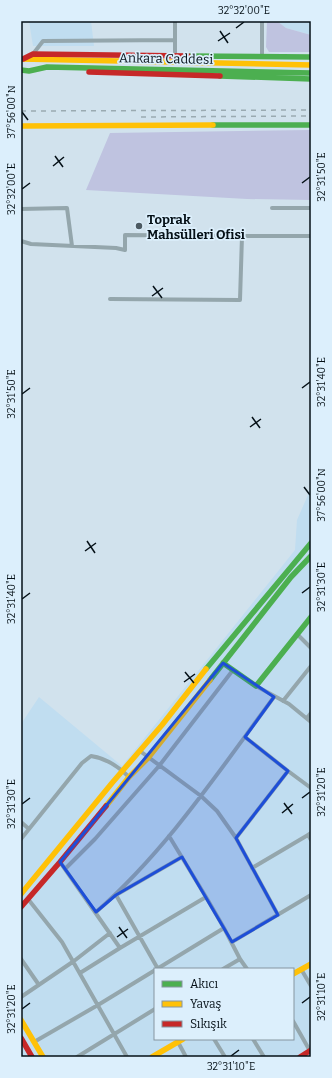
<svg xmlns="http://www.w3.org/2000/svg" width="332" height="1078" viewBox="0 0 332 1078" font-family="Bitter,serif">
<style>
.built{fill:#c0ddf0;fill-rule:evenodd}
.green{fill:#bfc3e0}
.lines{fill:none;stroke-linecap:round;stroke-linejoin:round}
.street{stroke:#94a6ac;stroke-width:4}
.fast{stroke:#4caf50;stroke-width:5.5}
.slow{stroke:#ffc107;stroke-width:5.5}
.jam{stroke:#c62828;stroke-width:5.5}
.rail{stroke:#9aaab1;stroke-width:1.5;stroke-dasharray:5 5;stroke-linecap:butt}
.marked{fill:#1d4ed8;fill-opacity:0.2;stroke:#1d4ed8;stroke-width:3;stroke-linejoin:round}
.ticks{fill:none;stroke:#051017;stroke-width:1.5}
.poi-dot{fill:#4c5a62;stroke:#dceffc;stroke-width:1.5}
.labels{text-anchor:middle;stroke-width:3.5;stroke-linejoin:round;paint-order:stroke}
.street-label{font-size:13px;fill:#051017;stroke:#dceffc}
.poi-label{font-size:13px;font-weight:bold;fill:#051017;stroke:#dceffc;text-anchor:start}
.neatline{fill:none;stroke:#051017;stroke-width:1.5}
.ticks-label{font-size:10px;text-anchor:middle;fill:#051017}
</style>
<rect width="100%" height="100%" fill="#d1e2ed"/>
<!-- built -->
<path class="built" d="M29,21H91L94,46H33Z
M277,21H311V35L286,28Z
M311,488V1057H21V724L39,697L122,766L295,550L297,520ZM155,969H293V1039H155Z"/>
<!-- green -->
<path class="green" d="M267,21H277L286,28L311,35V52H269L266,47Z
M311,130V200L247,199L86,190L110,133Z"/>
<g class="lines">
<!-- street -->
<path class="street" d="M262,21V56
M33,54L43,41L175,40
M175,55V21
M272,208H311
M21,209L67,208L72,246
M21,241L31,244L116,248L125,250V235L242,236
M110,299L240,300L242,236H311
M297,634L311,648
M256,686L289,704L311,722
M283,701L311,666
M307,718L311,713
M245,737L288,771L311,788
M140,751L201,796L217,811L236,838L278,915
M21,822L29,829
M311,833L308,835L311,840
M236,838L288,771
M21,839L82,763L91,756C105,758 119,767 129,777
M60,862L120,948
M252,868L308,835
M65,869L95,839L159,766L233,670
M28,899L62,942L127,1057
M96,912C166,851 219,771 274,697
M224,928L240,959L247,969
M232,942L311,895
M21,959L39,985
M158,969L116,895L182,857
M223,969L240,959
M301,969L311,986
M80,973L120,948L206,897L169,836
M21,997L74,961L110,933
M293,1021L310,1051
M214,1039L225,1057
M253,1039L264,1057
M34,1042L98,1005L224,928L206,897
M178,1042L186,1057
M77,1057L155,1009"/>
<!-- fast -->
<path class="fast" d="M188,56L311,57
M21,70L29,71L47,67L311,73
M220,76L311,79
M213,125H311
M223,663L256,686L311,617
M206,669L311,543
M210,680L291,577L311,556"/>
<!-- slow -->
<path class="slow" d="M21,59L311,65
M21,126L213,125
M106,806L129,777L148,758L210,680
M21,894L112,783L162,725L206,669
M293,974L311,964
M21,1020L43,1057
M152,1057L183,1039"/>
<!-- jam -->
<path class="jam" d="M23,59L33,54L188,56
M89,72L220,76
M21,907L60,862L106,806
M21,1038L32,1057
M300,1057L311,1050"/>
<!-- rail -->
<path class="rail" d="M21,111L311,110
M141,117L311,116"/>
</g>
<!-- marked area -->
<path class="marked" d="M223,663L274,697L245,737L288,771L236,838L278,915L232,942L182,857L116,895L96,912L60,862Z"/>
<!-- ticks -->
<path class="ticks" d="M236,28L244,22M220,31L228,43M218,41L230,33M22,112L28,120M55,156L63,167M53,166L64,157M302,183L310,177M22,189L30,183M153,286L162,298M152,296L163,288M302,388L310,382M22,394L30,388M252,417L260,428M250,427L261,419M304,487L310,495M87,541L95,553M85,551L96,543M302,593L310,587M22,599L30,593M185,672L194,683M184,682L195,674M302,798L310,792M284,803L292,814M22,804L30,798M282,813L293,804M119,927L127,938M117,937L128,929M302,1003L310,997M22,1009L30,1003M231,1056L239,1050"/>
<!-- markers -->
<circle class="poi-dot" cx="139" cy="226" r="4"/>
<g class="labels">
<!-- street labels -->
<g class="street-label">
<text transform="translate(166 58) rotate(1)" y="5">Ankara Caddesi</text>
</g>
<!-- poi labels -->
<g class="poi-label">
<text x="147" y="224">Toprak<tspan x="147" dy="15">Mahsülleri Ofisi</tspan></text>
</g>
</g>
<!-- border -->
<rect width="332" height="1078" fill="none" stroke="#dceffc" stroke-width="44"/>
<!-- legend -->
<rect x="154" y="968" width="140" height="72" fill="#dceffc" stroke="#8696a0"/>
<rect x="162" y="981" width="20" height="6" fill="#4caf50" stroke="#8696a0"/>
<text x="190" y="988" font-size="12" fill="#051017">Akıcı</text>
<rect x="162" y="1001" width="20" height="6" fill="#ffc107" stroke="#8696a0"/>
<text x="190" y="1008" font-size="12" fill="#051017">Yavaş</text>
<rect x="162" y="1021" width="20" height="6" fill="#c62828" stroke="#8696a0"/>
<text x="190" y="1028" font-size="12" fill="#051017">Sıkışık</text>
<rect x="22" y="22" width="288" height="1034" class="neatline"/>
<g class="ticks-label">
<text x="244" y="14">32°32'00"E</text>
<text transform="translate(11 112) rotate(-90)" y="4">37°56'00"N</text>
<text transform="translate(321 177) rotate(-90)" y="4">32°31'50"E</text>
<text transform="translate(11 189) rotate(-90)" y="4">32°32'00"E</text>
<text transform="translate(321 382) rotate(-90)" y="4">32°31'40"E</text>
<text transform="translate(11 394) rotate(-90)" y="4">32°31'50"E</text>
<text transform="translate(321 495) rotate(-90)" y="4">37°56'00"N</text>
<text transform="translate(321 587) rotate(-90)" y="4">32°31'30"E</text>
<text transform="translate(11 599) rotate(-90)" y="4">32°31'40"E</text>
<text transform="translate(321 792) rotate(-90)" y="4">32°31'20"E</text>
<text transform="translate(11 804) rotate(-90)" y="4">32°31'30"E</text>
<text transform="translate(321 997) rotate(-90)" y="4">32°31'10"E</text>
<text transform="translate(11 1009) rotate(-90)" y="4">32°31'20"E</text>
<text x="231" y="1070">32°31'10"E</text>
</g>
</svg>
